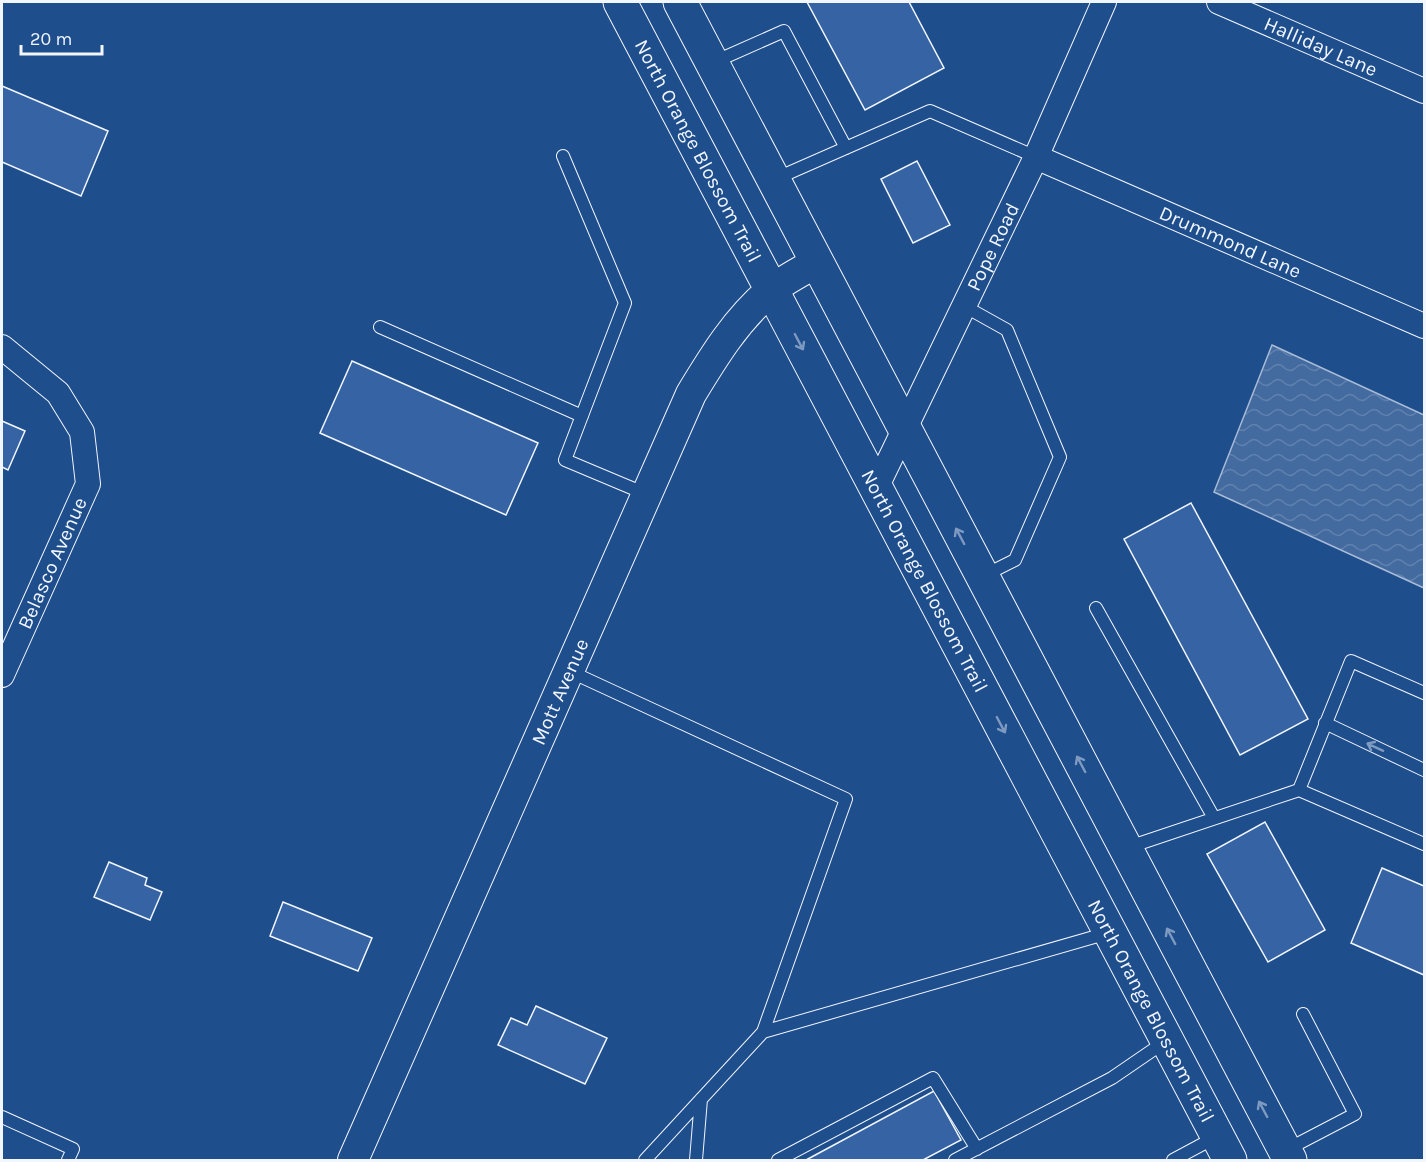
<svg xmlns="http://www.w3.org/2000/svg" width="1426" height="1162" viewBox="0 0 1426 1162" font-family="Karla,sans-serif">
<style>
.water{fill:url(#water-waves);stroke:#a8bbd7;stroke-width:1.5}
.building{fill:#3563a3;stroke:#f2f6ff;stroke-width:1.5}
.lines{fill:none;stroke-linecap:round;stroke-linejoin:round}
.service-casing{stroke:#f2f6ff;stroke-width:14}
.minor-casing{stroke:#f2f6ff;stroke-width:26}
.tertiary-casing{stroke:#f2f6ff;stroke-width:32}
.primary-casing{stroke:#f2f6ff;stroke-width:35}
.service{stroke:#1f4e8c;stroke-width:12}
.minor{stroke:#1f4e8c;stroke-width:24}
.tertiary{stroke:#1f4e8c;stroke-width:30}
.primary{stroke:#1f4e8c;stroke-width:33}
.oneway{stroke:#7e9ac0}
.labels{text-anchor:middle;stroke-width:4.5;stroke-linejoin:round;paint-order:stroke}
.street-label{font-size:20px;fill:#f2f6ff;stroke:#1f4e8c}
</style>
<defs>
<pattern id="water-waves" width="16" height="10" patternUnits="userSpaceOnUse" patternTransform="scale(1.5)"><rect width="16" height="10" fill="#446ba0"/><path d="M0 5q4-4 8 0t8 0" fill="none" stroke="#5f81ae"/></pattern>
</defs>
<rect width="100%" height="100%" fill="#1f4e8c"/>
<!-- water -->
<path class="water" d="M1272,345L1424,415V588L1214,492Z"/>
<!-- building -->
<path class="building" d="M807,2H909L944,68L865,110Z
M2,86L108,131L81,196L2,162Z
M917,161L950,225L913,243L881,179Z
M352,361L538,443L506,515L320,433Z
M2,421L25,431L8,470L2,467Z
M1191,503L1308,719L1240,755L1124,539Z
M1265,822L1325,930L1268,962L1207,854Z
M109,862L147,878L145,885L162,892L150,920L94,897Z
M1382,868L1424,886V975L1351,943Z
M283,902L372,938L358,971L270,936Z
M536,1006L607,1038L585,1084L498,1045L511,1018L527,1025Z
M934,1091L961,1140L923,1160H806Z"/>
<g class="lines">
<defs>
<path id="service" d="M714,62L784,31L846,148
M563,156L625,303L565,460L646,494
M775,179L930,111L1036,157
M964,306L1007,330L1060,457L1015,560L983,576
M380,327L582,416
M1096,608L1214,818
M569,671L846,799L763,1032L1108,933
M1325,723L1424,770
M1299,790L1424,844
M1126,848L1299,790L1351,661L1424,693
M2,1117L73,1149L68,1160
M1286,1150L1355,1114L1303,1014
M645,1160L763,1032
M696,1160L701,1099
M778,1160L933,1078L977,1149
M955,1160L1112,1078L1166,1041
M1173,1160L1216,1137"/>
<g id="minor">
<path id="s1" d="M1219,2L1424,91"/>
<path id="s2" d="M1036,157L1424,326"/>
<path d="M2,347L58,393L82,432L88,484L2,675"/>
<path id="s3" d="M876,488L1036,157L1104,2"/>
</g>
<g id="tertiary">
<path id="s4" d="M353,1160L691,394C714,356 736,320 770,291C784,280 802,271 817,262"/>
</g>
<g id="primary">
<path id="s5" d="M620,2L1230,1160"/>
<path d="M680,2L1290,1160"/>
</g>
</defs>
<!-- service casing -->
<use href="#service" class="service-casing"/>
<!-- minor casing -->
<use href="#minor" class="minor-casing"/>
<!-- tertiary casing -->
<use href="#tertiary" class="tertiary-casing"/>
<!-- primary casing -->
<use href="#primary" class="primary-casing"/>
<!-- service -->
<use href="#service" class="service"/>
<!-- minor -->
<use href="#minor" class="minor"/>
<!-- tertiary -->
<use href="#tertiary" class="tertiary"/>
<!-- primary -->
<use href="#primary" class="primary"/>
</g>
<!-- one-way arrows -->
<defs><path id="oneway-shaft" d="M-6 0H5M1.5-3L5.5 0L1.5 3" fill="none" stroke-width="1.6" stroke-linecap="round" stroke-linejoin="round" transform="scale(1.5)"/></defs>
<g class="oneway">
<use href="#oneway-shaft" transform="translate(799 342) rotate(62)"/>
<use href="#oneway-shaft" transform="translate(960 536) rotate(-118)"/>
<use href="#oneway-shaft" transform="translate(1001 725) rotate(62)"/>
<use href="#oneway-shaft" transform="translate(1375 747) rotate(-155)"/>
<use href="#oneway-shaft" transform="translate(1081 764) rotate(-118)"/>
<use href="#oneway-shaft" transform="translate(1171 936) rotate(-118)"/>
<use href="#oneway-shaft" transform="translate(1263 1109) rotate(-118)"/>
</g>
<g class="labels">
<!-- street labels -->
<g class="street-label">
<text dy="7" stroke="none"><textPath href="#s1" startOffset="111">Halliday Lane</textPath></text>
<text dy="7" stroke="none"><textPath href="#s5" startOffset="168">North Orange Blossom Trail</textPath></text>
<text dy="7" stroke="none"><textPath href="#s2" startOffset="212">Drummond Lane</textPath></text>
<text dy="7" stroke="none"><textPath href="#s3" startOffset="268">Pope Road</textPath></text>
<text transform="translate(52 563) rotate(-66)" y="7">Belasco Avenue</text>
<text dy="7" stroke="none"><textPath href="#s5" startOffset="654">North Orange Blossom Trail</textPath></text>
<text dy="7" stroke="none"><textPath href="#s4" startOffset="512">Mott Avenue</textPath></text>
<text dy="7" stroke="none"><textPath href="#s5" startOffset="1140">North Orange Blossom Trail</textPath></text>
</g>
</g>
<!-- border -->
<rect width="1426" height="1162" fill="none" stroke="#f2f6ff" stroke-width="6"/>
<!-- scale -->
<path d="M21 45v9h81v-9" fill="none" stroke="#f2f6ff" stroke-width="3"/>
<text x="30" y="45" font-size="18" fill="#f2f6ff" stroke="#1f4e8c" stroke-width="4.5" paint-order="stroke">20 m</text>
</svg>
